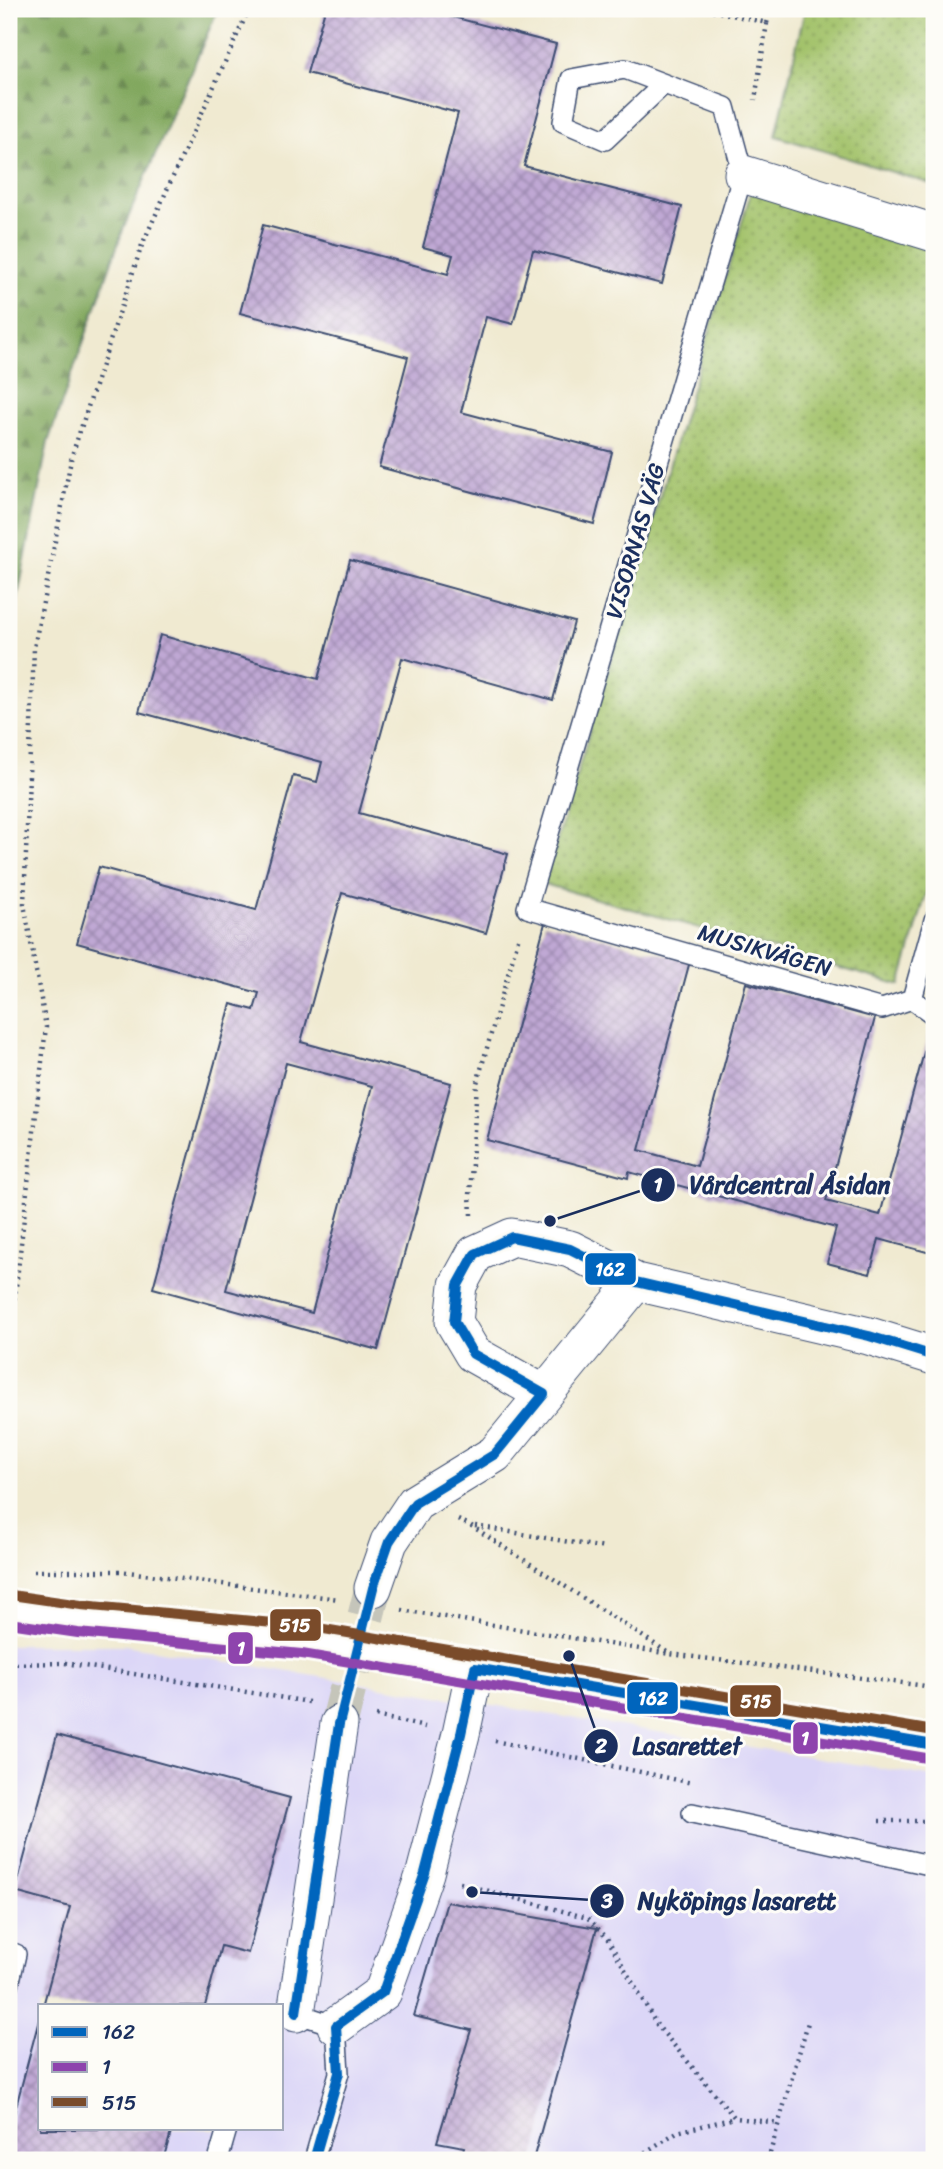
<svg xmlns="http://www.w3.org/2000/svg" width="943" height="2169" viewBox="0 0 943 2169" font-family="Sriracha,sans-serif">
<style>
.built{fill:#dbd6f7;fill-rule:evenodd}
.green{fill:url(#green-dots);stroke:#5f7864;stroke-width:2}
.forest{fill:url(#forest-firs);stroke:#4e6c5e;stroke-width:2}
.building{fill:url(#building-cross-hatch);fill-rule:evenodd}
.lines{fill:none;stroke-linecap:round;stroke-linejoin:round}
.street-tunnel{stroke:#c5c5ba;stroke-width:37;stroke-dasharray:37 18;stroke-linecap:butt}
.lane-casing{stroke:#3b4b6f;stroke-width:22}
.street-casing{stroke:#3b4b6f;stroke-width:39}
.secondary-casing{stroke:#3b4b6f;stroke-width:41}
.path{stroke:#3b4b6f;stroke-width:4.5;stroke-dasharray:2 5;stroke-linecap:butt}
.lane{stroke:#fff;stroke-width:19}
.street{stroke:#fff;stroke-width:37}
.secondary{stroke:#fff;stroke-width:38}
.bus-1-casing{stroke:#fdfcf7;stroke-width:16}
.bus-2-casing{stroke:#fdfcf7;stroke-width:16}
.bus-3-casing{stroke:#fdfcf7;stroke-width:16}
.bus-1{stroke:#0065bd;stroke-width:10}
.bus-2{stroke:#8e44ad;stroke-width:10}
.bus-3{stroke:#7a4b2a;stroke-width:10}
.labels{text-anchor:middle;stroke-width:6;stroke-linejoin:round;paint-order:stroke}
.street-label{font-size:23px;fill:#1b2f5e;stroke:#fdfcf7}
.leader{fill:none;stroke:#1b2f5e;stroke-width:2.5}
.callout-dot{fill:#1b2f5e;stroke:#fdfcf7;stroke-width:2.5}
.mark-label{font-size:21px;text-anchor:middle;font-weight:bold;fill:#fff}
.callout-label{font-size:24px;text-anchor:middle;font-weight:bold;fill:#1b2f5e;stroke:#fdfcf7;stroke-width:6;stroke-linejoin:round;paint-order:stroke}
.line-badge{stroke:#fdfcf7;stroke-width:2.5}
.badge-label{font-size:19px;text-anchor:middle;font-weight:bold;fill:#fff}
</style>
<defs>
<pattern id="green-dots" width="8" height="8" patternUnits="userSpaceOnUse" patternTransform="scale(1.75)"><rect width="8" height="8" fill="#a3c26a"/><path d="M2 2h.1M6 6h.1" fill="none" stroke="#849e5a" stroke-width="1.8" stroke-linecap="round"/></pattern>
<pattern id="forest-firs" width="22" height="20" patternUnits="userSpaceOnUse" patternTransform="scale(1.75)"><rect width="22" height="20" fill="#82a85e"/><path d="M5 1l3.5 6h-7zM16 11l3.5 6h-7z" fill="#6a8951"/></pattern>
<pattern id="building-cross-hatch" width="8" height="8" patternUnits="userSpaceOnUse" patternTransform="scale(1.75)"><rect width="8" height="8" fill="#c0a8d4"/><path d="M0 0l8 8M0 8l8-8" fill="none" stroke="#9b89af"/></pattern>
</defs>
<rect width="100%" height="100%" fill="#fdfcf7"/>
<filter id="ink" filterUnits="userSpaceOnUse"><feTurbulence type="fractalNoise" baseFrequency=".0143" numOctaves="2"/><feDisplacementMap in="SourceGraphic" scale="14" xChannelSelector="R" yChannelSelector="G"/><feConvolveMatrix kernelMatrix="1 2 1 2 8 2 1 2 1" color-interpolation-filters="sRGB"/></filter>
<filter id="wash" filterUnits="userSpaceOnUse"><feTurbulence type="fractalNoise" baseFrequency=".00686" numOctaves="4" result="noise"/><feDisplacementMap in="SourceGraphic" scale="28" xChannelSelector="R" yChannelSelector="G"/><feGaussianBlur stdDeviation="1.57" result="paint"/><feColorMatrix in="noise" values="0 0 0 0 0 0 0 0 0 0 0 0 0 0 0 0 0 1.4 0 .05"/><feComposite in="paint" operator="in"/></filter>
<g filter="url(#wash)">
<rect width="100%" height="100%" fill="#f0ead1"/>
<!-- built -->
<path class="built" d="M9,1645H124L934,1777V2160H9ZM40,2006H282V2129H40Z"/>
<!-- green -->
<path class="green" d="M805,9H934V185L776,136Z
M751,192L934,248V866L900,985L544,884Z"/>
<!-- forest -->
<path class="forest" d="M9,9H218L124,227L48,442L9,642Z"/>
<g id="blocks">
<!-- building -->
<path class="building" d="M325,9H422L556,44L524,166L682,207L662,284L533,250L513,324L486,317L461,412L612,452L594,524L379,467L408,357L240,313L263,225L448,274L453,255L423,247L458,113L307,73Z
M350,560L574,622L553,700L402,658L359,813L508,854L486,933L342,893L301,1042L451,1083L378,1350L153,1288L231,1004L254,1010L259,993L77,943L99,867L256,910L293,776L317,782L322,762L139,712L160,635L318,679ZM286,1063L372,1086L312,1313L226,1290Z
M545,923L690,961L639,1150L697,1166L746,983L875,1018L826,1201L880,1215L929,1034L934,1035V1254L879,1239L870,1274L827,1263L836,1228L629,1172L628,1178L487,1140Z
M57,1735L290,1798L248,1953L221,1946L205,2006H43L70,1907L15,1892Z
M447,1902L597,1928L533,2160H461L464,2147L437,2142L471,2030L414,2016Z
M39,2020L40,2129H172L163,2160H9V2133Z"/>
</g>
</g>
<g filter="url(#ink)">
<use href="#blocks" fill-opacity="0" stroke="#3b4b6f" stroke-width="2"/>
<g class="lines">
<!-- street-tunnel -->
<path class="street-tunnel" d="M339,1724L373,1588"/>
<defs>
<path id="lane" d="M664,84L605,140L563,122L571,79L625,69L725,107L743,174L527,908L882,1009L912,999L934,920
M912,999L934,1015
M692,1813L934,1866
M9,1952L16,1954L9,1985
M289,2017L296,2013L336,2026L339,2073L314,2160
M218,2160L227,2129"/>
<path id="street" d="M743,174L934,233
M544,1394L473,1354L454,1322L458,1285L475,1254L512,1237L570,1249L636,1282L869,1336L934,1356
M373,1588L389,1542L415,1503L495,1454L636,1282
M296,2013L339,1724
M336,2026L383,1992L425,1873L461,1734L475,1668"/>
<path id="secondary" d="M9,1609L79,1619L304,1640L934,1745"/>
</defs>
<!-- lane casing -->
<use href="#lane" class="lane-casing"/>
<!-- street casing -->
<use href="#street" class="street-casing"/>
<!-- secondary casing -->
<use href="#secondary" class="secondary-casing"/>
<!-- path -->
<path class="path" d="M706,9L767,23L755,100
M767,23L771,9
M471,1215L470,1195L477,1083L519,936
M9,1348L46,1027L24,904L34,648L72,455L142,245L249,9
M458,1520L470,1525L667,1652
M475,1526L605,1548
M34,1571H120L339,1599
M402,1610L670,1654L934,1687
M9,1664L65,1663L309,1702
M376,1716L425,1727
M495,1741L692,1783
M879,1821H934
M460,1883L588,1918L607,1938L657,2025L735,2118L779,2123
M633,2160L677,2132L735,2118
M768,2160L809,2019"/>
<!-- lane -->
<use href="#lane" class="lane"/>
<!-- street -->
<use href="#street" class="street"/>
<!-- secondary -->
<use href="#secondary" class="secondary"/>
<defs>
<path id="bus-1" d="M544,1394L473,1354L454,1322L458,1285L475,1254L512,1237L570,1249L636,1282L869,1336L934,1356
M475,1668L934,1745
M296,2013L339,1724L373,1588L389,1542L415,1503L495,1454L544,1394
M336,2026L383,1992L425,1873L461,1734L475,1668
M314,2160L339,2073L336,2026"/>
<path id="bus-2" d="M9,1623L78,1633L302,1654L932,1759"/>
<path id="bus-3" d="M11,1595L81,1605L306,1626L934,1731"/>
</defs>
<!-- bus-1 casing -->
<use href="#bus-1" class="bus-1-casing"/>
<!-- bus-2 casing -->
<use href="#bus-2" class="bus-2-casing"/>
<!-- bus-3 casing -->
<use href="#bus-3" class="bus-3-casing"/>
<!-- bus-1 -->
<use href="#bus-1" class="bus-1"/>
<!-- bus-2 -->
<use href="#bus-2" class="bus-2"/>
<!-- bus-3 -->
<use href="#bus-3" class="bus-3"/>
</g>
</g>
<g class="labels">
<!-- street labels -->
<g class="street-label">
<text transform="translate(635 541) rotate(-74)" y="8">VISORNAS VÄG</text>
<text transform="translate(765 950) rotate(16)" y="8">MUSIKVÄGEN</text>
</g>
</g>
<!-- callouts -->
<path class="leader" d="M550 1221L658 1185M569 1656L601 1746M472 1892L607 1901"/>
<g class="callout-dot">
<circle cx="550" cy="1221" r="7"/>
<circle cx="569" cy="1656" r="7"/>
<circle cx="472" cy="1892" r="7"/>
<circle cx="658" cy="1185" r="18"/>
<circle cx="601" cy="1746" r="18"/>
<circle cx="607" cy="1901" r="18"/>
</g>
<g class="mark-label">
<text x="658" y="1192">1</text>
<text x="601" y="1753">2</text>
<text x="607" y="1908">3</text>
</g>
<g class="callout-label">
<text x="790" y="1193">Vårdcentral Åsidan</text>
<text x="687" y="1754">Lasarettet</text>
<text x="737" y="1909">Nyköpings lasarett</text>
</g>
<g class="line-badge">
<rect x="584" y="1252" width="53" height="34" rx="7" fill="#0065bd"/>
<rect x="269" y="1608" width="53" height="34" rx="7" fill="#7a4b2a"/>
<rect x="227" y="1631" width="27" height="34" rx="7" fill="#8e44ad"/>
<rect x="626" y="1681" width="53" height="34" rx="7" fill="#0065bd"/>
<rect x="729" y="1684" width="53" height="34" rx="7" fill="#7a4b2a"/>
<rect x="792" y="1721" width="27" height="34" rx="7" fill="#8e44ad"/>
</g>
<g class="badge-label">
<text x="610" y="1276">162</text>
<text x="295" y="1632">515</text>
<text x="241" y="1655">1</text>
<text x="653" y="1705">162</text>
<text x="756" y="1708">515</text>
<text x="805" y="1745">1</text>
</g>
<!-- margin -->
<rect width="943" height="2169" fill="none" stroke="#fdfcf7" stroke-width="35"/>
<!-- legend -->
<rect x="38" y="2004" width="245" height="126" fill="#fdfcf7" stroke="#a3aaba" stroke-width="2"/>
<rect x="52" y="2027" width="35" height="10" fill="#0065bd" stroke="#a3aaba" stroke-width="2"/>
<text x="102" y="2039" font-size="21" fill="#1b2f5e">162</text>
<rect x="52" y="2062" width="35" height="10" fill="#8e44ad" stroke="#a3aaba" stroke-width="2"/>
<text x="102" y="2074" font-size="21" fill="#1b2f5e">1</text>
<rect x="52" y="2097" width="35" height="10" fill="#7a4b2a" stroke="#a3aaba" stroke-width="2"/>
<text x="102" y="2110" font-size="21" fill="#1b2f5e">515</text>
</svg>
